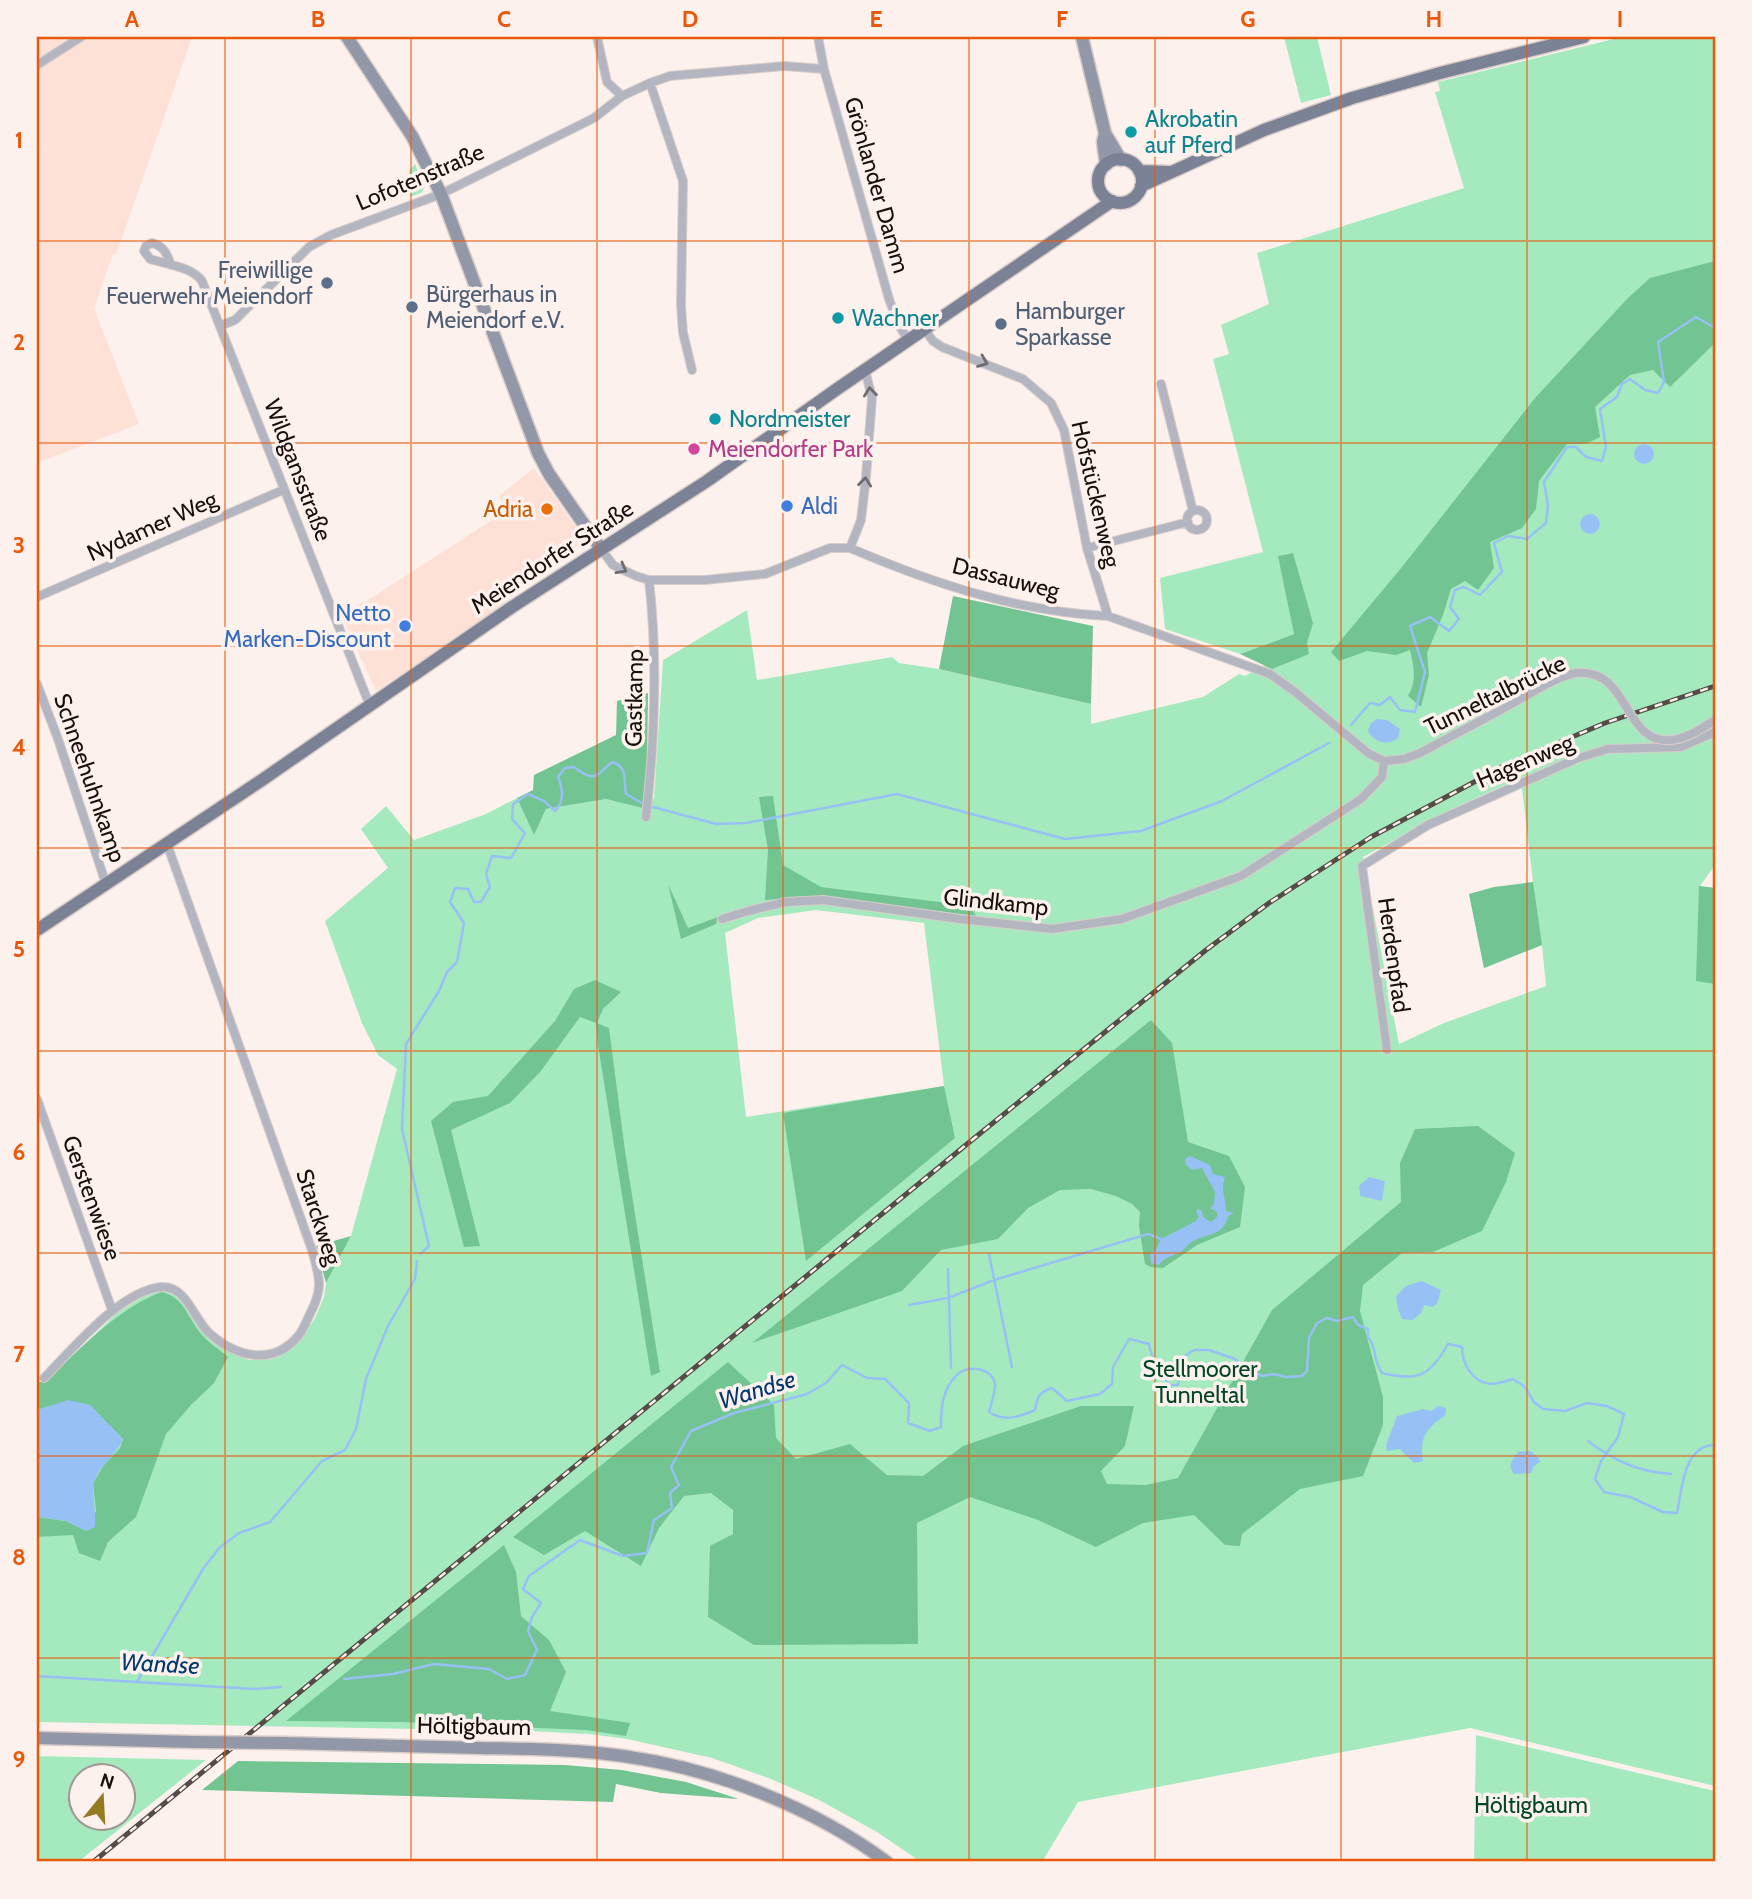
<svg xmlns="http://www.w3.org/2000/svg" width="1752" height="1899" viewBox="0 0 1752 1899" font-family="Cabin,sans-serif">
<style>
.built{fill:#fee1d6}
.green{fill:#a5eabf;fill-rule:evenodd}
.forest{fill:#72c492}
.water{fill:#97c1f5}
.lines{fill:none;stroke-linecap:round;stroke-linejoin:round}
.stream{stroke:#97c1f5;stroke-width:2.5}
.street-casing{stroke:#d8cdc9;stroke-width:10}
.secondary-casing{stroke:#d8cdc9;stroke-width:15}
.primary-casing{stroke:#d8cdc9;stroke-width:15}
.street{stroke:#b3b6c1;stroke-width:8}
.secondary{stroke:#9398a8;stroke-width:12}
.primary{stroke:#7c8296;stroke-width:12}
.rail-casing{stroke:#554b47;stroke-width:5}
.rail{stroke:#fdf1ed;stroke-width:2.5;stroke-dasharray:8;stroke-linecap:butt}
.street-bridge-casing{stroke:#d8cdc9;stroke-width:10;stroke-linecap:butt}
.secondary-bridge-casing{stroke:#d8cdc9;stroke-width:15;stroke-linecap:butt}
.street-bridge{stroke:#b3b6c1;stroke-width:8}
.secondary-bridge{stroke:#9398a8;stroke-width:12}
.oneway{stroke:#6d6b6f}
.grid{fill:none;stroke:#e8590c;stroke-width:2;stroke-opacity:0.55}
.culture-dot{fill:#0f9aa8;stroke:#fdf1ed;stroke-width:2.5}
.service-dot{fill:#5c6f8a;stroke:#fdf1ed;stroke-width:2.5}
.hotel-dot{fill:#d1479c;stroke:#fdf1ed;stroke-width:2.5}
.shop-dot{fill:#3f7fe0;stroke:#fdf1ed;stroke-width:2.5}
.food-dot{fill:#e8710a;stroke:#fdf1ed;stroke-width:2.5}
.labels{text-anchor:middle;stroke-width:7;stroke-linejoin:round;paint-order:stroke}
.culture-label{font-size:23px;fill:#0d838f;stroke:#fdf1ed;text-anchor:start}
.street-label{font-size:23px;fill:#180f0b;stroke:#fdf1ed}
.service-label{font-size:23px;fill:#4e5e75;stroke:#fdf1ed;text-anchor:start}
.hotel-label{font-size:23px;fill:#b23c85;stroke:#fdf1ed;text-anchor:start}
.shop-label{font-size:23px;fill:#366cbe;stroke:#fdf1ed;text-anchor:start}
.food-label{font-size:23px;fill:#c56008;stroke:#fdf1ed;text-anchor:end}
.park-label{font-size:23px;fill:#014627;stroke:#fdf1ed}
.water-label{font-size:24px;font-style:italic;fill:#013870;stroke:#fdf1ed}
.neatline{fill:none;stroke:#e8590c;stroke-width:2.5}
.grid-label{font-size:23px;text-anchor:middle;font-weight:bold;fill:#e8590c}
</style>
<rect width="100%" height="100%" fill="#fdf1ed"/>
<!-- built -->
<path class="built" d="M37,37H192L116,255L113,254L94,308L139,424L37,463Z
M534,468L585,540L531,578L500,609L376,691L340,613L368,600L503,513L500,495Z"/>
<!-- green -->
<path class="green" d="M1284,37H1317L1331,95L1301,103Z
M1622,37H1715V865L1700,886L1715,888V1786L1470,1728L1078,1802L1042,1862H921L877,1832L819,1800L771,1779L712,1758L627,1739L589,1734L530,1731L37,1722V1394L58,1385L55,1373L116,1314L142,1297L159,1290L173,1292L180,1297L204,1333L227,1351L249,1360L269,1358L287,1351L302,1338L315,1318L324,1297L326,1283L351,1236L397,1069L378,1055L362,1023L325,921L388,868L361,829L386,806L414,840L486,814L517,798L534,834L546,809L606,799L630,804L654,799L663,660L747,610L757,680L892,657L899,663L939,669L1091,704V724L1203,697L1239,674L1245,676L1300,646L1288,554L1279,556L1294,634L1240,654L1165,629L1160,578L1263,552L1213,359L1229,354L1221,325L1269,304L1257,253L1464,188L1435,92L1440,91L1438,82ZM1518,779L1522,789L1533,882L1469,894L1484,968L1542,945L1546,986L1444,1023L1399,1044L1363,857L1450,810ZM816,910L924,923L944,1086L746,1117L725,933L758,918Z
M415,164L425,187L421,193L410,197L409,170Z
M1476,1735L1715,1791V1862H1474Z
M37,1756L206,1760L78,1862H37ZM80,1776H122V1818H80Z"/>
<!-- forest -->
<path class="forest" d="M1715,261V343L1670,387L1653,370L1630,375L1595,407L1600,437L1586,444H1567L1539,481L1536,509L1522,528L1490,542L1494,568L1478,590L1465,581L1451,589L1443,615L1427,653L1429,675L1421,707L1408,696C1417,681 1414,667 1410,650L1396,655L1367,651L1339,661L1331,652L1402,567L1535,398L1628,298L1650,278Z
M1293,553L1313,623L1307,643L1309,654L1272,669L1240,654L1294,634L1278,556Z
M953,596L1093,626L1091,704L939,669Z
M648,693L647,767L643,808L606,799L546,809L534,835L517,798L533,790L534,775L616,735L617,701Z
M773,796L783,865L821,887L970,906L976,916L822,896L765,900L768,850L759,797Z
M1533,882L1542,945L1484,968L1469,894L1494,887Z
M668,884L688,928L718,917L716,924L681,939Z
M1699,886L1715,888V984L1696,981Z
M595,980L621,992L603,1009L597,1023L609,1028L625,1151L660,1372L651,1376L598,1045L596,1023L580,1017L540,1072L510,1103L451,1130L480,1246L464,1247L431,1121L453,1102L488,1096L555,1021L574,989Z
M1151,1020L1172,1043L1188,1142L1229,1156L1245,1187L1240,1227L1197,1245L1163,1268L1151,1267L1145,1264L1139,1226L1140,1212L1132,1204L1116,1196L1091,1189L1060,1190L1028,1208L998,1239L941,1250L902,1291L752,1343Z
M944,1086L955,1138L806,1261L783,1113Z
M1478,1126L1515,1153L1506,1182L1482,1231L1433,1252L1402,1253L1363,1285L1360,1311L1383,1397V1425L1363,1476L1300,1489L1242,1534L1240,1546L1225,1545L1194,1515L1143,1523L1096,1547L1038,1520L970,1497L917,1523L918,1644L754,1645L708,1617L710,1546L733,1534V1510L711,1493L684,1496L659,1528L641,1566L585,1531L544,1555L513,1537L728,1362L774,1405L776,1438L796,1459L850,1444L887,1475L923,1476L963,1446L1081,1406H1134L1125,1446L1101,1471L1107,1484L1146,1485L1178,1478L1272,1310L1401,1202L1400,1163L1415,1129Z
M351,1236L326,1283L316,1246Z
M161,1292C184,1296 188,1319 202,1335C209,1343 220,1350 228,1357L214,1383L191,1405L166,1434L136,1517L108,1542L100,1561L79,1553L73,1535L37,1537V1517L66,1521L86,1531L96,1511L93,1483L104,1465L120,1448L123,1439L90,1405L68,1401L37,1410V1382H44C80,1350 115,1310 161,1292Z
M504,1545L516,1572L521,1616L549,1640L566,1672L550,1711L630,1723L626,1736L586,1730L401,1722L286,1721Z
M238,1761L565,1765L622,1770L686,1782L739,1799L661,1793L616,1784L613,1802L202,1790Z"/>
<!-- water -->
<path class="water" d="M1634 454a10 10 0 1 1 20 0a10 10 0 1 1-20 0Z
M1580 524a10 10 0 1 1 20 0a10 10 0 1 1-20 0Z
M1377,719L1387,720L1400,729L1398,738C1388,746 1374,743 1368,731L1371,723Z
M1190,1156L1210,1165L1213,1174L1225,1177C1220,1191 1226,1197 1226,1211L1234,1213L1228,1216C1224,1237 1205,1233 1190,1243C1187,1245 1185,1249 1182,1251C1173,1257 1166,1255 1159,1265L1151,1263L1150,1255L1157,1248L1161,1239L1196,1221L1199,1217L1196,1212L1197,1209L1201,1210L1204,1218L1211,1222L1217,1217V1212L1210,1208L1214,1204L1215,1192L1202,1168L1192,1170L1186,1165L1185,1159Z
M1369,1177L1385,1181L1382,1201L1360,1196L1359,1186Z
M1422,1281L1441,1290L1437,1304L1433,1307L1424,1305L1421,1313L1413,1320L1402,1319L1398,1309L1396,1296L1406,1286Z
M68,1400L90,1405L123,1439C117,1455 99,1465 94,1482C92,1487 96,1517 95,1527L86,1531L66,1521L37,1517V1410Z
M1438,1406L1446,1408V1414C1442,1419 1437,1420 1433,1425C1421,1436 1421,1447 1423,1461L1414,1463L1400,1449L1387,1451L1386,1445L1397,1416L1423,1409L1431,1411Z
M1530,1451L1538,1457L1540,1462L1534,1466L1531,1473L1514,1474C1507,1465 1512,1461 1518,1452Z"/>
<g class="lines">
<!-- stream -->
<path class="stream" d="M1351,725L1370,703L1380,705L1390,697L1400,710L1415,712L1425,672L1410,626L1430,617L1449,631L1459,619L1450,607L1455,590L1464,587L1480,595L1502,572L1494,543L1508,536L1527,539L1546,523L1548,505L1544,482L1567,447H1576L1586,457L1602,461L1606,447L1600,409L1617,397L1622,384L1630,379L1645,390L1658,393L1664,382L1658,342L1696,317L1715,328
M653,807L716,824L746,823L897,794L1065,839L1141,831L1222,801L1329,743
M420,1254L429,1246L402,1129L406,1044L439,991L447,972L457,962L464,923L450,902L455,888L468,889L474,902H481L490,887L486,874L492,856L511,858L525,833L512,819L513,804L528,794L544,801L555,811C564,802 563,789 558,777L565,768L574,767C596,784 596,775 612,762C629,767 623,781 626,794L642,803
M989,1254L1012,1367
M948,1269L951,1368
M909,1305L948,1298L994,1280L1148,1234L1161,1239
M1588,1441C1614,1461 1639,1472 1671,1474
M37,1676L254,1689L281,1687
M344,1679L393,1674L434,1664L489,1669L507,1679L525,1675L537,1650L528,1631L532,1617L541,1603L523,1589L529,1576L580,1540L623,1556L647,1553L654,1520L672,1508L670,1493L679,1485L671,1467L691,1431L734,1413L807,1394L826,1383L842,1365L867,1378L885,1379L909,1403L908,1423L930,1431L941,1427C941,1408 942,1390 956,1376C966,1364 994,1367 995,1385C995,1394 991,1404 989,1412C1004,1422 1020,1417 1035,1410C1037,1397 1039,1392 1052,1388L1067,1401L1100,1394L1112,1384L1113,1367L1129,1339L1149,1344C1151,1357 1161,1375 1170,1385H1178L1183,1357L1194,1350H1209L1235,1359L1248,1370L1262,1376L1274,1374L1286,1377L1302,1376L1307,1371L1309,1338L1317,1323L1327,1318L1337,1321L1353,1317L1358,1325L1368,1329V1337C1377,1347 1372,1358 1382,1373C1418,1382 1430,1376 1448,1344L1462,1347C1462,1363 1471,1381 1490,1384C1497,1384 1506,1381 1513,1379L1525,1387L1534,1402L1543,1409L1565,1411L1587,1403L1607,1406L1624,1414L1618,1437L1601,1461L1595,1479L1604,1492L1630,1497L1663,1512L1677,1513C1682,1490 1683,1445 1715,1445
M137,1682L203,1569L219,1548L239,1533L270,1522L322,1461L345,1450L356,1429L366,1379L388,1326L415,1279L417,1261"/>
<defs>
<path id="street" d="M597,37L607,82L622,96
M818,37L824,69L889,299L898,324L909,341
M37,65L81,37
M650,83L683,181L681,305L683,333L692,370
M171,265C167,254 164,246 152,243L146,246L144,251L150,259C166,264 192,267 202,281L370,706
M220,326L235,320L309,247L331,235L441,194L594,118L622,96L650,83L670,76L784,66L824,69
M925,330L933,341L942,347L1023,379L1051,403L1064,430L1087,548L1108,616
M1161,384L1193,511
M1187 520a10 10 0 1 1 20 0a10 10 0 1 1-20 0Z
M850,548L861,520L866,477L872,398L865,370
M1087,548L1188,522
M601,549L613,565L636,576L649,580H705L765,574L830,548H850C932,583 1018,612 1108,616L1270,674L1295,692L1368,753L1384,761L1404,759L1420,753L1499,711
M37,597L283,490
M37,684L58,739L106,884
M646,817C655,738 658,659 649,580
M722,919L748,911L786,902L823,900L960,919L1052,929L1122,919L1241,876L1361,799L1382,777L1384,761
M1387,1050L1362,866L1428,825L1578,758L1608,749L1681,747L1715,732
M37,1099L112,1310
M44,1378C72,1350 120,1291 161,1287C186,1285 194,1319 209,1333C236,1357 273,1367 299,1335C304,1329 307,1319 311,1312C324,1286 319,1277 312,1250L167,844"/>
<path id="secondary" d="M347,37L412,136L441,194L538,453L549,474L601,549
M1082,37L1105,133L1103,142L1106,165
M1105,133L1121,160
M37,1738L193,1742
M284,1743C349,1745 415,1746 480,1748C528,1749 576,1749 623,1756C716,1769 812,1807 887,1862"/>
<path id="primary" d="M1098 181a22 22 0 1 1 44 0a22 22 0 1 1-44 0Z
M1139,171L1171,172
M1141,186L1264,130L1352,98L1440,73L1584,37
M37,930L262,780L512,607L707,481L837,389L1112,201"/>
</defs>
<!-- street casing -->
<use href="#street" class="street-casing"/>
<!-- secondary casing -->
<use href="#secondary" class="secondary-casing"/>
<!-- primary casing -->
<use href="#primary" class="primary-casing"/>
<!-- street -->
<use href="#street" class="street"/>
<!-- secondary -->
<use href="#secondary" class="secondary"/>
<!-- primary -->
<use href="#primary" class="primary"/>
<defs>
<path id="rail" d="M93,1862L972,1140L1206,950L1269,903L1371,837L1506,765L1605,723L1715,686"/>
</defs>
<!-- rail casing -->
<use href="#rail" class="rail-casing"/>
<!-- rail -->
<use href="#rail" class="rail"/>
<defs>
<path id="street-bridge" d="M1499,711C1518,701 1556,676 1576,673C1630,667 1623,745 1671,740C1687,739 1702,728 1715,720"/>
<path id="secondary-bridge" d="M193,1742L284,1743"/>
</defs>
<!-- street-bridge casing -->
<use href="#street-bridge" class="street-bridge-casing"/>
<!-- secondary-bridge casing -->
<use href="#secondary-bridge" class="secondary-bridge-casing"/>
<!-- street-bridge -->
<use href="#street-bridge" class="street-bridge"/>
<!-- secondary-bridge -->
<use href="#secondary-bridge" class="secondary-bridge"/>
</g>
<!-- one-way arrows -->
<defs><path id="oneway-chevron" d="M-2-3.5L2.5 0L-2 3.5" fill="none" stroke-width="1.6" stroke-linecap="round" stroke-linejoin="round" transform="scale(1.75)"/></defs>
<g class="oneway">
<use href="#oneway-chevron" transform="translate(983 362) rotate(21)"/>
<use href="#oneway-chevron" transform="translate(870 392) rotate(-96)"/>
<use href="#oneway-chevron" transform="translate(865 482) rotate(-84)"/>
<use href="#oneway-chevron" transform="translate(622 569) rotate(29)"/>
</g>
<!-- grid -->
<path class="grid" d="M225,37V1862M411,37V1862M597,37V1862M783,37V1862M969,37V1862M1155,37V1862M1341,37V1862M1527,37V1862M37,241H1715M37,443H1715M37,646H1715M37,848H1715M37,1051H1715M37,1253H1715M37,1456H1715M37,1658H1715"/>
<!-- markers -->
<g class="culture-dot">
<circle cx="1131" cy="132" r="7"/>
<circle cx="838" cy="318" r="7"/>
<circle cx="715" cy="419" r="7"/>
</g>
<g class="service-dot">
<circle cx="327" cy="283" r="7"/>
<circle cx="412" cy="307" r="7"/>
<circle cx="1001" cy="324" r="7"/>
</g>
<circle class="hotel-dot" cx="694" cy="449" r="7"/>
<g class="shop-dot">
<circle cx="787" cy="506" r="7"/>
<circle cx="405" cy="626" r="7"/>
</g>
<circle class="food-dot" cx="547" cy="509" r="7"/>
<g class="labels">
<!-- culture labels -->
<g class="culture-label">
<text x="1145" y="127">Akrobatin<tspan x="1145" dy="26">auf Pferd</tspan></text>
<text x="852" y="326">Wachner</text>
<text x="729" y="427">Nordmeister</text>
</g>
<!-- street labels -->
<g class="street-label">
<text transform="translate(420 177) rotate(-23)" y="8">Lofotenstraße</text>
<text transform="translate(877 185) rotate(74)" y="8">Grönlander Damm</text>
<text transform="translate(298 470) rotate(69)" y="8">Wildgansstraße</text>
<text transform="translate(1096 494) rotate(77)" y="8">Hofstückenweg</text>
<text transform="translate(152 526) rotate(-24)" y="8">Nydamer Weg</text>
<text transform="translate(552 557) rotate(-33)" y="8">Meiendorfer Straße</text>
<text transform="translate(1006 578) rotate(14)" y="8">Dassauweg</text>
<text transform="translate(1495 695) rotate(-26)" y="8">Tunneltalbrücke</text>
<text transform="translate(634 698) rotate(-89)" y="8">Gastkamp</text>
<text transform="translate(1525 761) rotate(-23)" y="8">Hagenweg</text>
<text transform="translate(90 778) rotate(71)" y="8">Schneehuhnkamp</text>
<text transform="translate(996 902) rotate(6)" y="8">Glindkamp</text>
<text transform="translate(1394 955) rotate(82)" y="8">Herdenpfad</text>
<text transform="translate(92 1198) rotate(70)" y="8">Gerstenwiese</text>
<text transform="translate(319 1217) rotate(72)" y="8">Starckweg</text>
<text transform="translate(474 1726) rotate(1)" y="8">Höltigbaum</text>
</g>
<!-- service labels -->
<g class="service-label">
<text x="313" y="278" text-anchor="end">Freiwillige<tspan x="313" dy="26">Feuerwehr Meiendorf</tspan></text>
<text x="426" y="302">Bürgerhaus in<tspan x="426" dy="26">Meiendorf e.V.</tspan></text>
<text x="1015" y="319">Hamburger<tspan x="1015" dy="26">Sparkasse</tspan></text>
</g>
<!-- hotel labels -->
<g class="hotel-label">
<text x="708" y="457">Meiendorfer Park</text>
</g>
<!-- shop labels -->
<g class="shop-label">
<text x="801" y="514">Aldi</text>
<text x="391" y="621" text-anchor="end">Netto<tspan x="391" dy="26">Marken-Discount</tspan></text>
</g>
<!-- food labels -->
<g class="food-label">
<text x="533" y="517">Adria</text>
</g>
<!-- park labels -->
<g class="park-label">
<text x="1200" y="1377">Stellmoorer<tspan x="1200" dy="26">Tunneltal</tspan></text>
<text x="1531" y="1813">Höltigbaum</text>
</g>
<!-- water labels -->
<g class="water-label">
<text transform="translate(757 1390) rotate(-17)" y="8">Wandse</text>
<text transform="translate(160 1664) rotate(3)" y="8">Wandse</text>
</g>
</g>
<!-- border -->
<rect width="1752" height="1899" fill="none" stroke="#fdf1ed" stroke-width="77"/>
<!-- north arrow -->
<g transform="translate(102 1797) rotate(18)"><circle r="33" fill="#fdf1ed" stroke="#a19793" stroke-width="2"/>
<path d="M0-5L12 26L0 18L-12 26Z" fill="#957a22"/>
<text y="-10" font-size="19" font-weight="bold" text-anchor="middle" fill="#180f0b">N</text>
</g>
<rect x="38" y="38" width="1676" height="1822" class="neatline"/>
<g class="grid-label">
<text x="132" y="27">A</text>
<text x="318" y="27">B</text>
<text x="504" y="27">C</text>
<text x="690" y="27">D</text>
<text x="876" y="27">E</text>
<text x="1062" y="27">F</text>
<text x="1248" y="27">G</text>
<text x="1434" y="27">H</text>
<text x="1620" y="27">I</text>
<text x="19" y="148">1</text>
<text x="19" y="350">2</text>
<text x="19" y="553">3</text>
<text x="19" y="755">4</text>
<text x="19" y="957">5</text>
<text x="19" y="1160">6</text>
<text x="19" y="1362">7</text>
<text x="19" y="1565">8</text>
<text x="19" y="1767">9</text>
</g>
</svg>
